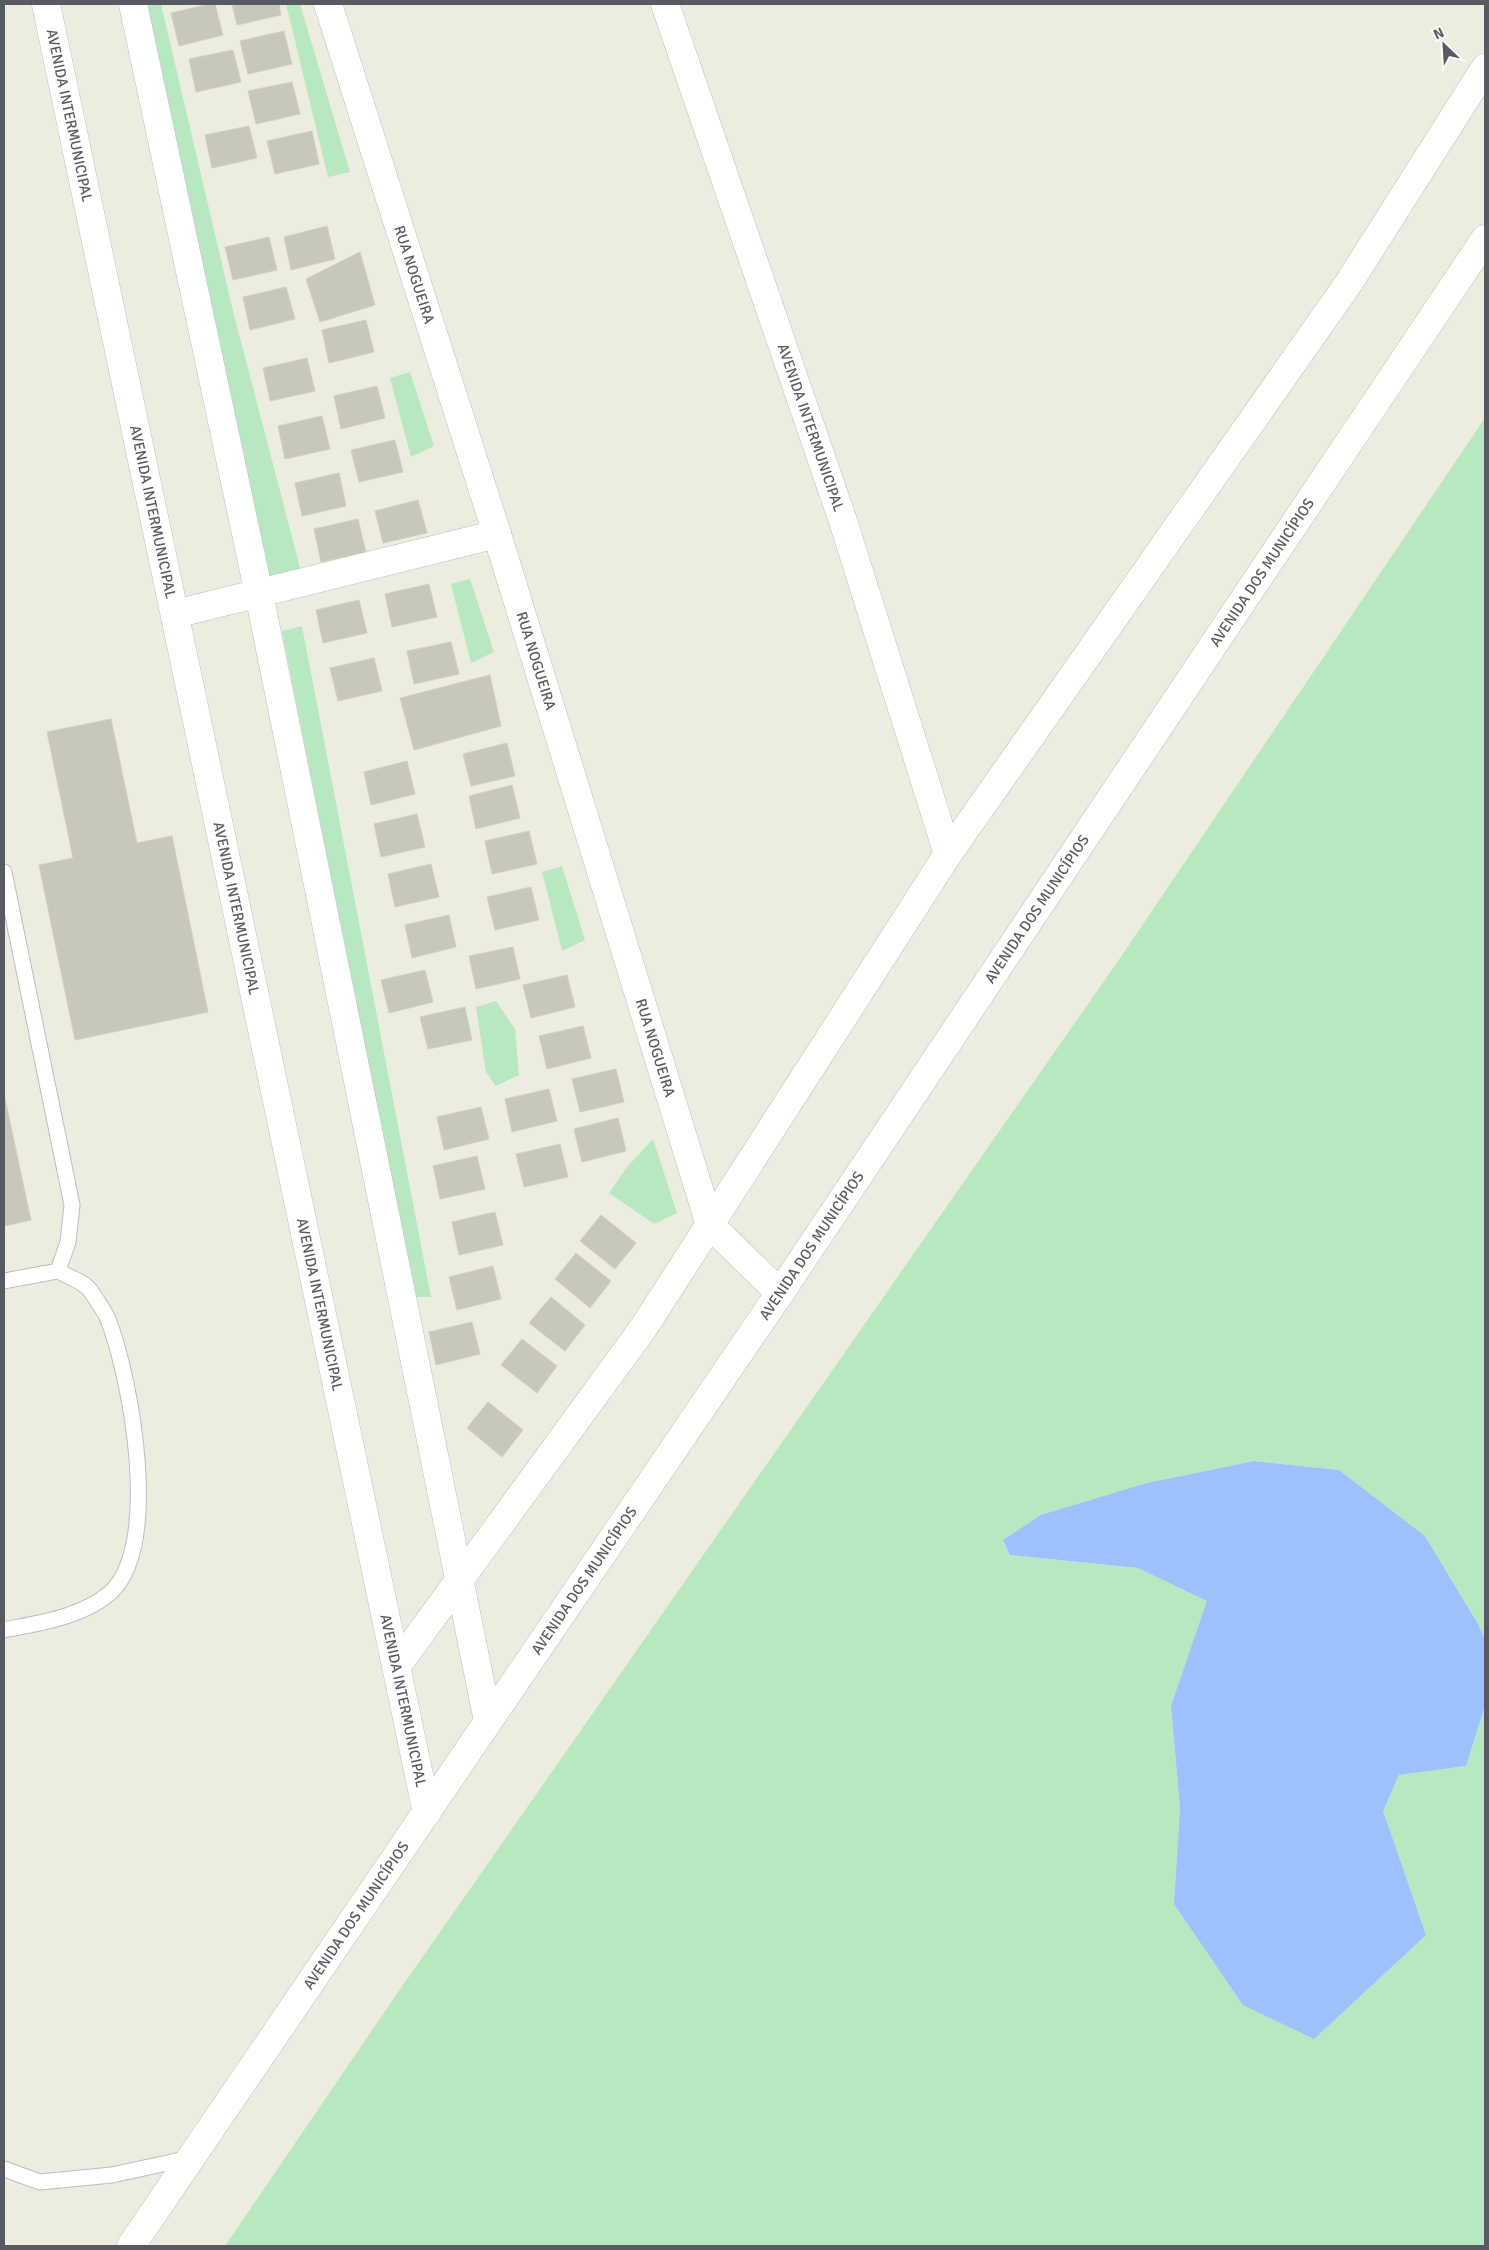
<svg xmlns="http://www.w3.org/2000/svg" width="1489" height="2250" viewBox="0 0 1489 2250" font-family="Signika,sans-serif">
<style>
.green{fill:#b8e8c2}
.water{fill:#9dc1ff}
.building{fill:#c8c7bc;stroke:#d2d0bd}
.lines{fill:none;stroke-linecap:round;stroke-linejoin:round}
.lane-casing{stroke:#bcbdc5;stroke-width:17}
.street-casing{stroke:#bcbdc5;stroke-width:29}
.secondary-casing{stroke:#bcbec7;stroke-width:29}
.lane{stroke:#fff;stroke-width:15}
.street{stroke:#fff;stroke-width:28}
.secondary{stroke:#fff;stroke-width:28}
.labels{text-anchor:middle;stroke-width:4;stroke-linejoin:round;paint-order:stroke}
.street-label{font-size:15px;fill:#585a62;stroke:#fff}
</style>
<rect width="100%" height="100%" fill="#ededdf"/>
<!-- green -->
<path class="green" d="M143,4H161L233,311L303,579L267,586Z
M286,4H300L350,172L328,177Z
M410,372L434,446L411,457L390,378Z
M1485,418V1640L1478,1624L1425,1536L1339,1470L1254,1461L1147,1483L1010,1555L1138,1568L1208,1601L1171,1706L1180,1809L1174,1904L1426,1935L1382,1811L1399,1775L1466,1766L1485,1706V2246H225L396,1995L1116,964Z
M470,579L494,652L471,663L451,584Z
M302,626L431,1297H415L282,631Z
M562,866L585,940L562,951L542,872Z
M496,1001L515,1029L519,1075L496,1086L486,1072L476,1007Z
M653,1139L677,1213L654,1224L609,1193L627,1167Z"/>
<!-- water -->
<path class="water" d="M1254,1461L1339,1470L1425,1536L1478,1624L1485,1640V1706L1466,1766L1399,1775L1383,1811L1426,1935L1314,2039L1243,2005L1174,1904L1180,1809L1171,1706L1207,1601L1138,1568L1010,1555L1003,1540L1041,1515L1147,1483Z"/>
<!-- building -->
<path class="building" d="M210,4H215L223,35L179,46L171,13Z
M232,4H279L281,15L237,25Z
M284,31L292,64L248,74L240,41Z
M233,50L241,82L196,92L189,59Z
M292,82L300,114L256,124L248,91Z
M249,126L257,158L212,168L205,135Z
M312,131L319,164L275,174L267,141Z
M327,226L335,259L291,270L284,237Z
M269,237L277,270L233,280L225,247Z
M360,252L375,305L320,322L306,279Z
M286,287L295,319L250,330L243,297Z
M366,320L374,352L329,363L322,330Z
M307,358L315,391L270,401L263,368Z
M377,386L385,418L341,429L334,396Z
M322,416L330,449L285,459L278,426Z
M395,440L403,472L359,482L351,450Z
M339,473L346,506L302,516L295,483Z
M418,500L427,533L383,543L375,511Z
M358,519L366,552L321,562L314,529Z
M429,584L437,617L392,627L385,594Z
M359,600L367,633L323,643L316,610Z
M451,642L459,674L414,684L407,651Z
M374,658L382,691L338,701L330,668Z
M490,675L501,726L414,750L400,698Z
M111,719L137,843L172,836L208,1012L75,1040L39,865L73,858L47,732Z
M507,743L515,776L471,786L463,754Z
M407,761L415,794L371,805L364,772Z
M512,785L520,818L476,829L469,796Z
M417,814L425,847L381,857L374,824Z
M529,831L537,864L492,874L485,841Z
M431,864L439,897L395,907L388,874Z
M531,887L539,920L495,930L487,897Z
M449,915L456,947L412,958L405,925Z
M513,947L520,979L476,989L469,956Z
M425,970L433,1002L389,1013L381,980Z
M567,975L575,1007L531,1018L523,985Z
M465,1007L472,1040L428,1049L420,1017Z
M583,1026L591,1058L547,1069L539,1036Z
M616,1069L624,1102L580,1112L572,1079Z
M549,1089L557,1121L512,1132L505,1099Z
M4,1094L31,1220L4,1226Z
M481,1107L489,1139L444,1150L437,1117Z
M618,1118L626,1151L582,1162L574,1129Z
M560,1144L568,1177L524,1187L516,1154Z
M477,1156L485,1189L440,1199L433,1166Z
M495,1212L503,1245L459,1255L452,1222Z
M601,1215L636,1243L615,1269L580,1241Z
M576,1253L611,1281L590,1308L555,1279Z
M493,1266L501,1299L457,1310L449,1277Z
M551,1297L585,1325L565,1351L529,1323Z
M472,1322L480,1354L436,1365L429,1332Z
M522,1339L557,1366L537,1393L501,1365Z
M488,1402L523,1430L502,1457L467,1428Z"/>
<g class="lines">
<defs>
<path id="lane" d="M4,872L72,1205L68,1242L58,1271C67,1276 84,1282 90,1290C96,1299 104,1310 108,1319C131,1379 162,1546 110,1593C82,1617 39,1623 4,1630
M4,1281L58,1271
M4,2169L40,2182L112,2175L190,2158"/>
<g id="street">
<path d="M133,4L259,594L488,1721"/>
<path id="s1" d="M328,4L497,534L710,1225L780,1293"/>
<path id="s2" d="M665,4L843,521L948,854"/>
<path d="M175,614L497,534"/>
<path d="M396,1667L644,1327L948,854L1348,284L1485,68"/>
</g>
<g id="secondary">
<path id="s3" d="M46,4L427,1813"/>
<path id="s4" d="M131,2246L780,1293L1485,239"/>
</g>
</defs>
<!-- lane casing -->
<use href="#lane" class="lane-casing"/>
<!-- street casing -->
<use href="#street" class="street-casing"/>
<!-- secondary casing -->
<use href="#secondary" class="secondary-casing"/>
<!-- lane -->
<use href="#lane" class="lane"/>
<!-- street -->
<use href="#street" class="street"/>
<!-- secondary -->
<use href="#secondary" class="secondary"/>
</g>
<g class="labels">
<!-- street labels -->
<g class="street-label">
<text dy="5" stroke="none"><textPath href="#s3" startOffset="114">AVENIDA INTERMUNICIPAL</textPath></text>
<text dy="5" stroke="none"><textPath href="#s1" startOffset="284">RUA NOGUEIRA</textPath></text>
<text dy="5" stroke="none"><textPath href="#s2" startOffset="448">AVENIDA INTERMUNICIPAL</textPath></text>
<text dy="5" stroke="none"><textPath href="#s3" startOffset="519">AVENIDA INTERMUNICIPAL</textPath></text>
<text dy="5" stroke="none"><textPath href="#s4" startOffset="2020">AVENIDA DOS MUNICÍPIOS</textPath></text>
<text dy="5" stroke="none"><textPath href="#s1" startOffset="689">RUA NOGUEIRA</textPath></text>
<text dy="5" stroke="none"><textPath href="#s3" startOffset="924">AVENIDA INTERMUNICIPAL</textPath></text>
<text dy="5" stroke="none"><textPath href="#s4" startOffset="1615">AVENIDA DOS MUNICÍPIOS</textPath></text>
<text dy="5" stroke="none"><textPath href="#s1" startOffset="1094">RUA NOGUEIRA</textPath></text>
<text dy="5" stroke="none"><textPath href="#s4" startOffset="1210">AVENIDA DOS MUNICÍPIOS</textPath></text>
<text dy="5" stroke="none"><textPath href="#s3" startOffset="1329">AVENIDA INTERMUNICIPAL</textPath></text>
<text dy="5" stroke="none"><textPath href="#s4" startOffset="805">AVENIDA DOS MUNICÍPIOS</textPath></text>
<text dy="5" stroke="none"><textPath href="#s3" startOffset="1734">AVENIDA INTERMUNICIPAL</textPath></text>
<text dy="5" stroke="none"><textPath href="#s4" startOffset="400">AVENIDA DOS MUNICÍPIOS</textPath></text>
</g>
</g>
<!-- border -->
<rect width="1489" height="2250" fill="none" stroke="#585a62" stroke-width="10"/>
<!-- north arrow -->
<g transform="translate(1444 45) rotate(335)" stroke="#ffffff" stroke-width="4" paint-order="stroke">
<path d="M0-4L9 19L0 12L-9 19Z" fill="#585a62"/>
<text y="-8" font-size="14" font-weight="bold" text-anchor="middle" fill="#585a62">N</text>
</g>
</svg>
